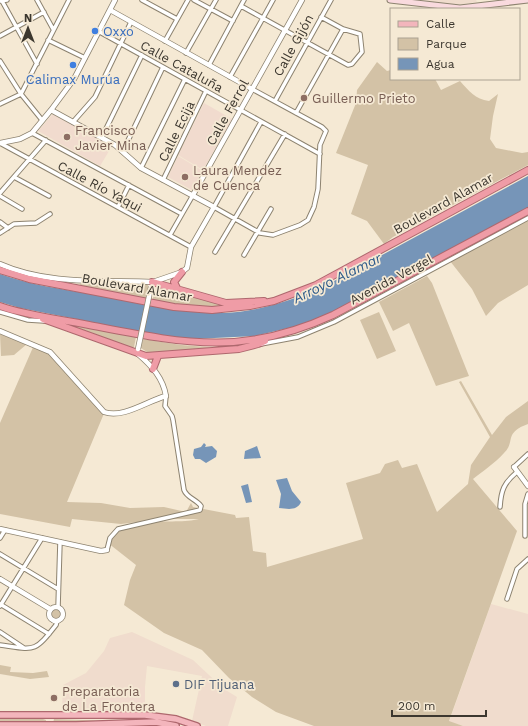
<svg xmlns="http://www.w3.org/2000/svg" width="528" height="726" viewBox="0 0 528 726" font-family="'Work Sans',sans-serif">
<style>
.industrial{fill:#f0dccd}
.education{fill:#f1dbce}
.green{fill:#d3c2a6}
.water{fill:#7695b8}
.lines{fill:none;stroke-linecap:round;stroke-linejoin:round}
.minor-casing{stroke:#8d8370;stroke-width:5.5}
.tertiary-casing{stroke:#8d8370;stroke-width:6}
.secondary-casing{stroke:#8d8370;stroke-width:7}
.primary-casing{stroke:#ae686e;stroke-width:8}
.trunk-casing{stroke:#ae686e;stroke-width:8}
.minor{stroke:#fff;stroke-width:3.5}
.tertiary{stroke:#fff;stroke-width:4.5}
.secondary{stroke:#f9dade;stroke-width:5}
.primary{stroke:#f3b5bc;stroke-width:5.5}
.trunk{stroke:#ef9ca6;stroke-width:6}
.tertiary-bridge-casing{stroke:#8d8370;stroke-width:6;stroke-linecap:butt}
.tertiary-bridge{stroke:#fff;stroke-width:4.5}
.shop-dot{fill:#3f7fe0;stroke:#f5e9d4;stroke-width:1.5}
.education-dot{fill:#8d6e63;stroke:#f5e9d4;stroke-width:1.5}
.service-dot{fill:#5c6f8a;stroke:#f5e9d4;stroke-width:1.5}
.labels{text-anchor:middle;stroke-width:3.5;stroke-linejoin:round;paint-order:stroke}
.shop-label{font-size:13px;fill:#366cbe;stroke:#f5e9d4;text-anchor:start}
.street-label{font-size:13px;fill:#3c372f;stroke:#f5e9d4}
.education-label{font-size:13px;fill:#785e54;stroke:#f5e9d4;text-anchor:start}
.service-label{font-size:13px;fill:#4e5e75;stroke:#f5e9d4;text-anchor:start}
.water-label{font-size:14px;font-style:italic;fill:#2c5989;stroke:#f5e9d4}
</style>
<rect width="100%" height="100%" fill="#f5e9d4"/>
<!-- industrial -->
<path class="industrial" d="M420,0H476L477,2L457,5Z
M491,604L528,614V726H463L449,722Z
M132,632L193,660L224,689L237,697L228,726H206L192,721L202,676L147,666L145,687H109L108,712L62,711L63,685L86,673L104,651L110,638Z"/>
<!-- education -->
<path class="education" d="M204,103L232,119L203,170L178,155Z
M53,114L112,146L100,166L38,131Z
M178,156L203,171L192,190L168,177Z
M109,687H145V712H108Z"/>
<!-- green -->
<path class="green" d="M377,62L387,71L391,70V79H435L441,90L460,81C469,91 475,99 489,101L498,94L493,116L490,139L496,148L522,153L528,152V165L393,237L384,244L367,221L351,214L368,165L336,153L356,103L357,90Z
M528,218V285L498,303L486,316L472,289L450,261Z
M427,276L432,283L469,376L436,386L409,323L393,331L379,302Z
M104,283L147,284L149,287L146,299L79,286L80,284Z
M161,286L230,305C205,311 178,305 152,301L156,289Z
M379,312L396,351L377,359L360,320Z
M52,319L136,337L134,347L130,349Z
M0,334L27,344L14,355L1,356Z
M143,339L181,345L220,348L150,354L141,348Z
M34,345L45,349L105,411L67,502L101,503L130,508L164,507L186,512L191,503L193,507L235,515L236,518L249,517L253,551L266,553L267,567L363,539L346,483L380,473L385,464L398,460L402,468L417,464L437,512L468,484L471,465L490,437L459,382L461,381L492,435L506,417L528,401V424C503,433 516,442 504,453C495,463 483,471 473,479L517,531L449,721L463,726H314L276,712L252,697L229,678L202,650L164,633L124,605L130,580L136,565L108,543C122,512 173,526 199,519H163L121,524L72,519L70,527L0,514V423Z
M50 614a6 6 0 1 1 12 0a6 6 0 1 1-12 0Z
M0,665L11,667L10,672L33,673L47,671L49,677L30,679L0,674Z
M0,719H43L46,720V722L0,723Z
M54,719L111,721L53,723Z"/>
<!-- water -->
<path class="water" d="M528,176V208L338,309L305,324L255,336L194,339L152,334L20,308L0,302V274C30,285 63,289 95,295C137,303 180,314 224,313C258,312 292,300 323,287Z
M204,443L206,445L205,447L212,446L217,451L216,457L206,463L200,459H195L193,455L194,449L201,447Z
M257,446L261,458L244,459L245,451Z
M287,478L292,491L301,502C297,511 288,509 279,508L281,494L276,480Z
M248,484L252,502L246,503L241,486Z"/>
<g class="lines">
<defs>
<path id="minor" d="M37,0L53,29
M142,0L177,19
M194,0L233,21
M0,1L7,0
M2,1L37,64
M241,6L348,65L352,64L362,52L360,34L343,29L321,17
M98,31L320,154
M0,36L44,12
M48,40L85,58
M165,41L188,0
M186,53L216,0
M0,61L21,94L42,120
M209,65L244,0
M230,77L273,0
M252,89L322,127L326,131L320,145L318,189L314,207L308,220L300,225L273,235L260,233L214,207L261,122
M275,101L331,0
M0,104L21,94L69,0
M296,113L343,29
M73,122L95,97L131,22
M32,133L182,214
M102,137L142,55
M0,143L191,247
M123,151L163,67
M141,168L185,79
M14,177L49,196
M163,180L206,91
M0,193L46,140
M0,196L22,209
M118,207L129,185
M0,222L8,228
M0,233L14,224L36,223L50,214
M170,235L193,195
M215,252L285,134
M244,255L271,209
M0,312L28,320L44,321
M261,344L298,337L334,322L528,218
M514,467L528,454
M500,507C501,490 504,483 517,472
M525,536V504L528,494
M0,538L5,530
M107,550L110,538L118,529L200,510L201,506C196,499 187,498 184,490L173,420L172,416L165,406L166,396
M0,554L58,589
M507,599L517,569L528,559
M0,604L49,634
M0,606L42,538
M58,607L60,542
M0,632L24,648
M0,645C35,650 34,653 56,625L57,621"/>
<path id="tertiary" d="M110,10L252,89
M51,110L115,145L141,168L214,207L191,247L187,268L182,272L153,282
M0,143L20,139L32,133L51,110L74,79L115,0
M193,195L302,0
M0,264C47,285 102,280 152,282
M0,331L50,352L104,412C123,419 147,401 166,396C163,378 152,366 138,354
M514,467L528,486
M0,529L101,551L107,550
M0,579L50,609
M49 614a7 7 0 1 1 14 0a7 7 0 1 1-14 0Z"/>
<path id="secondary" d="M390,0L460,8L528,0"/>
<path id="primary" d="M0,715H145L176,719L197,726
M0,725H76L156,722L176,726"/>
<path id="trunk" d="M0,270L29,279L174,307L212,310L250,306L274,301L316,285L528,170
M152,282L226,303L264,301
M178,290L174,282L182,272
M0,306C29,316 60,319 89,325C183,343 242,357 333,315L528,211
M43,319L146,356L239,349L258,344L265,341
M153,369L158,356"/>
</defs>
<!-- minor casing -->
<use href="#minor" class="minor-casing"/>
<!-- tertiary casing -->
<use href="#tertiary" class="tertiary-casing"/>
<!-- secondary casing -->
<use href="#secondary" class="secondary-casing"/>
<!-- primary casing -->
<use href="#primary" class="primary-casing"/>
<!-- trunk casing -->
<use href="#trunk" class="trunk-casing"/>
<!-- minor -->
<use href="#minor" class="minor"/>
<!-- tertiary -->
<use href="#tertiary" class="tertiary"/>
<!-- secondary -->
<use href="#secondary" class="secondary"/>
<!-- primary -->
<use href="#primary" class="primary"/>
<!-- trunk -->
<use href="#trunk" class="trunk"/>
<defs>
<path id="tertiary-bridge" d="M138,349L151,287"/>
</defs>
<!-- tertiary-bridge casing -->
<use href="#tertiary-bridge" class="tertiary-bridge-casing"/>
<!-- tertiary-bridge -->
<use href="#tertiary-bridge" class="tertiary-bridge"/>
</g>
<!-- markers -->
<g class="shop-dot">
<circle cx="95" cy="31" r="4"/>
<circle cx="73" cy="65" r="4"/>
</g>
<g class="education-dot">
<circle cx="304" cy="98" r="4"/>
<circle cx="67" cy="137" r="4"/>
<circle cx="185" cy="177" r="4"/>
<circle cx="54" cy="698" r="4"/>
</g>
<circle class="service-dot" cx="176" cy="684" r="4"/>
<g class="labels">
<!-- shop labels -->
<g class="shop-label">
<text x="103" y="36">Oxxo</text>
<text x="73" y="84" text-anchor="middle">Calimax Murúa</text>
</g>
<!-- street labels -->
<g class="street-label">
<text transform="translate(293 45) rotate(-61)" y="5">Calle Gijón</text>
<text transform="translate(182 66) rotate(29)" y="5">Calle Cataluña</text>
<text transform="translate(227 112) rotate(-61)" y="5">Calle Ferrol</text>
<text transform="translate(176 131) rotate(-64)" y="5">Calle Ecija</text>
<text transform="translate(100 186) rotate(28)" y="5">Calle Río Yaqui</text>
<text transform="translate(443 203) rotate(-29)" y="5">Boulevard Alamar</text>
<text transform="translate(391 279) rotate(-28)" y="5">Avenida Vergel</text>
<text transform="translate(137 287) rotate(10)" y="5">Boulevard Alamar</text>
</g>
<!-- education labels -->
<g class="education-label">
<text x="312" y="103">Guillermo Prieto</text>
<text x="75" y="135">Francisco<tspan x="75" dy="15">Javier Mina</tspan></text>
<text x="193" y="175">Laura Mendez<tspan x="193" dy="15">de Cuenca</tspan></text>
<text x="62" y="696">Preparatoria<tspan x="62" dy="15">de La Frontera</tspan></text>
</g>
<!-- service labels -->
<g class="service-label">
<text x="184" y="689">DIF Tijuana</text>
</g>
<!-- water labels -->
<g class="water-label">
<text transform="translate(337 278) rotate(-26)" y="5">Arroyo Alamar</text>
</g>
</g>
<!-- legend -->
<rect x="390" y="8" width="130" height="72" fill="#f5e9d4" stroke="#aba292"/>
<rect x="398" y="21" width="20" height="6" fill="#f3b5bc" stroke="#aba292"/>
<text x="426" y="28" font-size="12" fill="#3c372f">Calle</text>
<rect x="398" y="38" width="20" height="12" fill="#d3c2a6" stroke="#aba292"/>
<text x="426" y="48" font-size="12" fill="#3c372f">Parque</text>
<rect x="398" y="58" width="20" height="12" fill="#7695b8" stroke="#aba292"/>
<text x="426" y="68" font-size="12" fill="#3c372f">Agua</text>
<!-- north arrow -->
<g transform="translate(28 28)" stroke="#f5e9d4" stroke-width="3" paint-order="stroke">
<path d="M0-3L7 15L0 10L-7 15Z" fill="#3c372f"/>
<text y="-6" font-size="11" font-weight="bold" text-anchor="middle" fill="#3c372f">N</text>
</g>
<!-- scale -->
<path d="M392 710v6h94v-6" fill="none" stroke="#3c372f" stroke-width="2"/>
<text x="398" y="710" font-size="12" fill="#3c372f" stroke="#f5e9d4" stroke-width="3" paint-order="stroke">200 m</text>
</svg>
